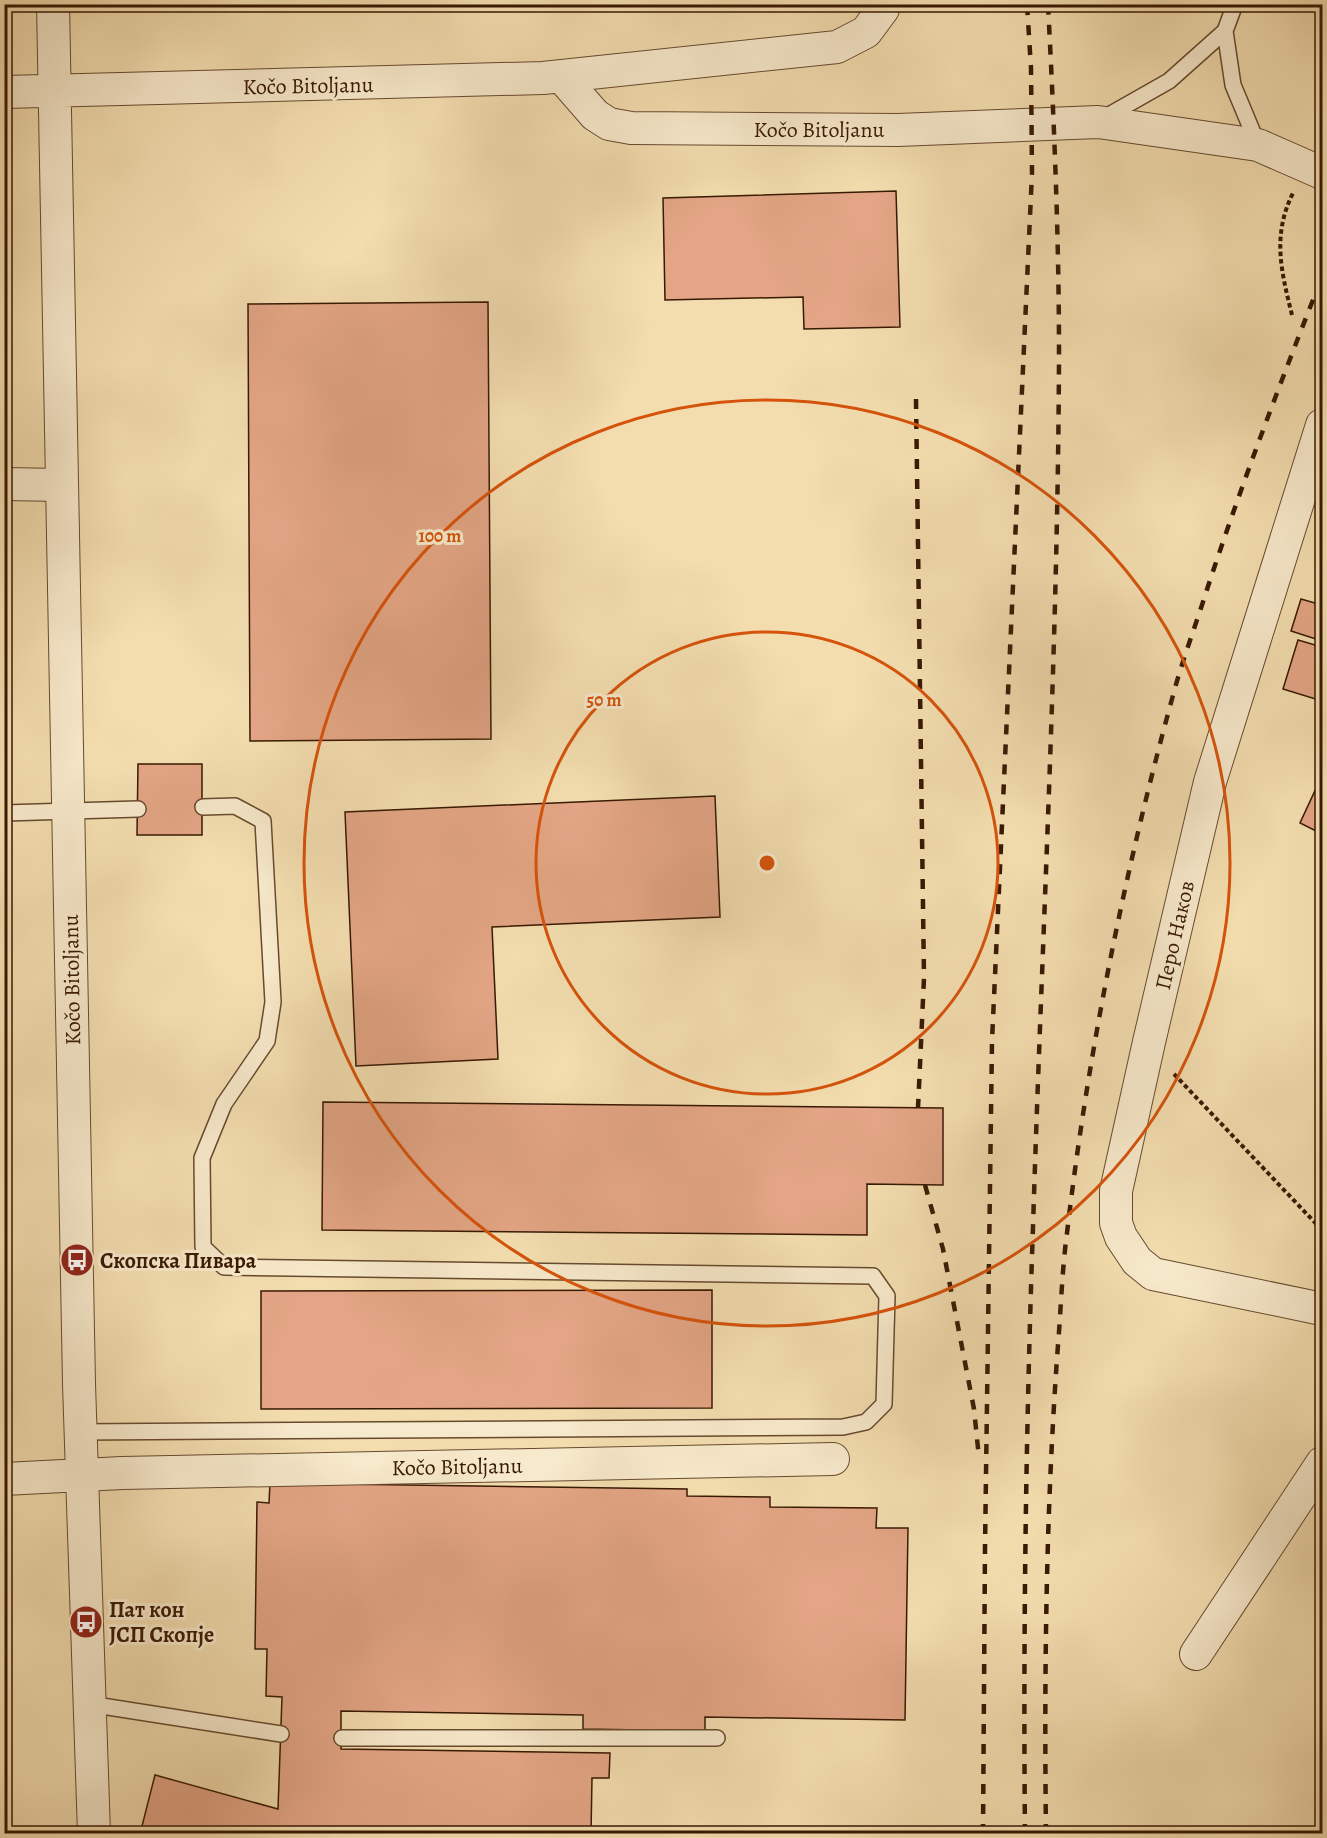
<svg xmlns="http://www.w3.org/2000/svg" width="1327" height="1838" viewBox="0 0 1327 1838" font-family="Alegreya,serif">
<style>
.building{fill:#e3a585;stroke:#381903;stroke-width:1.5}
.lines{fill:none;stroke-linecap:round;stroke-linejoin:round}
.service-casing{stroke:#674a2e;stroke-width:18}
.minor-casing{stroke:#674a2e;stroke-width:34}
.path{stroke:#381903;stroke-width:4;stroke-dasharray:4.5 3;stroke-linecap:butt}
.service{stroke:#f7e9cb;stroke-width:15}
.minor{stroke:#f7e9cb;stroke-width:32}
.rail{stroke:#381903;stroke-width:4.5;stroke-dasharray:10 10;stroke-linecap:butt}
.ring{fill:none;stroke:#d6530b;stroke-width:3}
.labels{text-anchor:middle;stroke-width:6;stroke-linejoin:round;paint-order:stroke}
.street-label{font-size:22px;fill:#381903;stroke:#f7e9cb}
.poi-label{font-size:22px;font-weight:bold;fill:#381903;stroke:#f7e9cb;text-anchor:start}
.centre{fill:#d6530b;stroke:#f7e9cb;stroke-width:3}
.ring-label{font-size:18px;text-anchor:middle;font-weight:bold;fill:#d6530b;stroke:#f7e9cb;stroke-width:6;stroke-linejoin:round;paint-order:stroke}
</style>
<rect width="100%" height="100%" fill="#f3ddaf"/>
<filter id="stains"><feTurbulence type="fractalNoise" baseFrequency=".00333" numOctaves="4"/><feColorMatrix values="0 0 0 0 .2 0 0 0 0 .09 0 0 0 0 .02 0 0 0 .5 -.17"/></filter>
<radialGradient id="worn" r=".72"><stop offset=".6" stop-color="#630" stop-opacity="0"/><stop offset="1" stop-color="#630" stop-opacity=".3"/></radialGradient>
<!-- building -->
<path class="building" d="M896,191L900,327L804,329L803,297L665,300L663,198Z
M488,302L491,739L250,741L248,304Z
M1301,599L1322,605V641L1291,631Z
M1298,640L1322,647V701L1283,689Z
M138,764H202V835H137Z
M1319,782L1322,783V834L1300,823Z
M715,796L720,917L492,927L498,1059L356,1066L345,812Z
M323,1102L943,1108V1185L867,1184V1235L322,1230Z
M712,1290V1408L261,1409V1291Z
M270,1483L687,1489V1496L770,1497V1507L877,1508L876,1528H908L905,1720L705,1717V1731L583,1729V1715L341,1711V1749L610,1753L609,1778H592L591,1834H156L141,1830L155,1775L278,1809L282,1697L266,1696L267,1649H255L257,1502L269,1503Z"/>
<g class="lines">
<defs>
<path id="service" d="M1225,31L1233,85L1258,145
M1102,119L1169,81L1225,31L1235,4
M4,813L138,809
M80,1432L843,1427L866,1422L884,1404L887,1296L873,1276L224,1267L203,1247L202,1158L224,1104L267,1041L273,1002L263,821L235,806L203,807
M89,1704L281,1734
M342,1738H717"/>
<path id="minor" d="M53,4L79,1384L94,1834
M561,76L595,115L609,124L631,128L898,130L1098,122L1258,145L1322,173
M4,92L543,78L837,47L866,32L883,9L884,4
M1322,425L1210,782L1149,1042L1116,1191V1223L1121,1237L1137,1261L1153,1274L1322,1309
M4,484L62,485
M4,1479L122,1473L833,1459
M1196,1654L1322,1463"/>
</defs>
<!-- service casing -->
<use href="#service" class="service-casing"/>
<!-- minor casing -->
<use href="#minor" class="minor-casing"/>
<!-- path -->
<path class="path" d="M1292,315C1281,271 1272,235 1293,193
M1174,1074L1322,1230"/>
<!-- service -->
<use href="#service" class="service"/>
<!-- minor -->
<use href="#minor" class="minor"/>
<!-- rail -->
<path class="rail" d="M916,399L924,978L918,1108
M925,1185L943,1249L974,1409L979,1458
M983,1834L985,1548L992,1041L1032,173L1031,68L1027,4
M1025,1834C1023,1631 1026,1429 1033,1227C1042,936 1058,645 1059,354C1059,237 1054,121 1048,4
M1046,1834C1044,1671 1046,1507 1058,1345C1061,1308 1062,1270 1067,1233C1088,1053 1124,874 1172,699C1180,668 1191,638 1201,608C1237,496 1279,386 1322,277"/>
</g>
<!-- distance rings -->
<g class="ring">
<circle cx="767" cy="863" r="231"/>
<circle cx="767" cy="863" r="463"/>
</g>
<!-- icons -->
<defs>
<symbol id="bus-disc" viewBox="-11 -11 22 22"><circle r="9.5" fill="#8f2418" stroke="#f7e9cb"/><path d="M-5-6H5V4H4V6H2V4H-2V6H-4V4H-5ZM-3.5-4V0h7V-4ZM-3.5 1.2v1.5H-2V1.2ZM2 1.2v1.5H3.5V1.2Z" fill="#fff"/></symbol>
</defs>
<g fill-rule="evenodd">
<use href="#bus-disc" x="58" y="1241" width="38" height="38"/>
<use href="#bus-disc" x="67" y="1603" width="38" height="38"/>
</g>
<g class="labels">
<!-- street labels -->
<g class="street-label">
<text transform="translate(308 85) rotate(-1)" y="8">Kočo Bitoljanu</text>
<text x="819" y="137">Kočo Bitoljanu</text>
<text transform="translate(1174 935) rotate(-77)" y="8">Перо Наков</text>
<text transform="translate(71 980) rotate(-91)" y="8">Kočo Bitoljanu</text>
<text transform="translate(457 1466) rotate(-1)" y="8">Kočo Bitoljanu</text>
</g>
<!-- poi labels -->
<g class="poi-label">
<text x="100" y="1268">Скопска Пивара</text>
<text x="109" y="1617">Пат кон<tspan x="109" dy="25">ЈСП Скопје</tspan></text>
</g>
</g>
<circle cx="767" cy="863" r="9" class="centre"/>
<g class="ring-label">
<text x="440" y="542">100 m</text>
<text x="604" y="706">50 m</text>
</g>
<!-- margin -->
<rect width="1327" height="1838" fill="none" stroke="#f3ddaf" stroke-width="24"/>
<rect x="6" y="6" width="1315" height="1826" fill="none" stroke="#381903" stroke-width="3"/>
<rect x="12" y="12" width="1303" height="1814" fill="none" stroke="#381903" stroke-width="1.5"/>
<rect width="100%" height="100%" filter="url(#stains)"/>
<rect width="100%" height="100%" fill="url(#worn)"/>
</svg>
